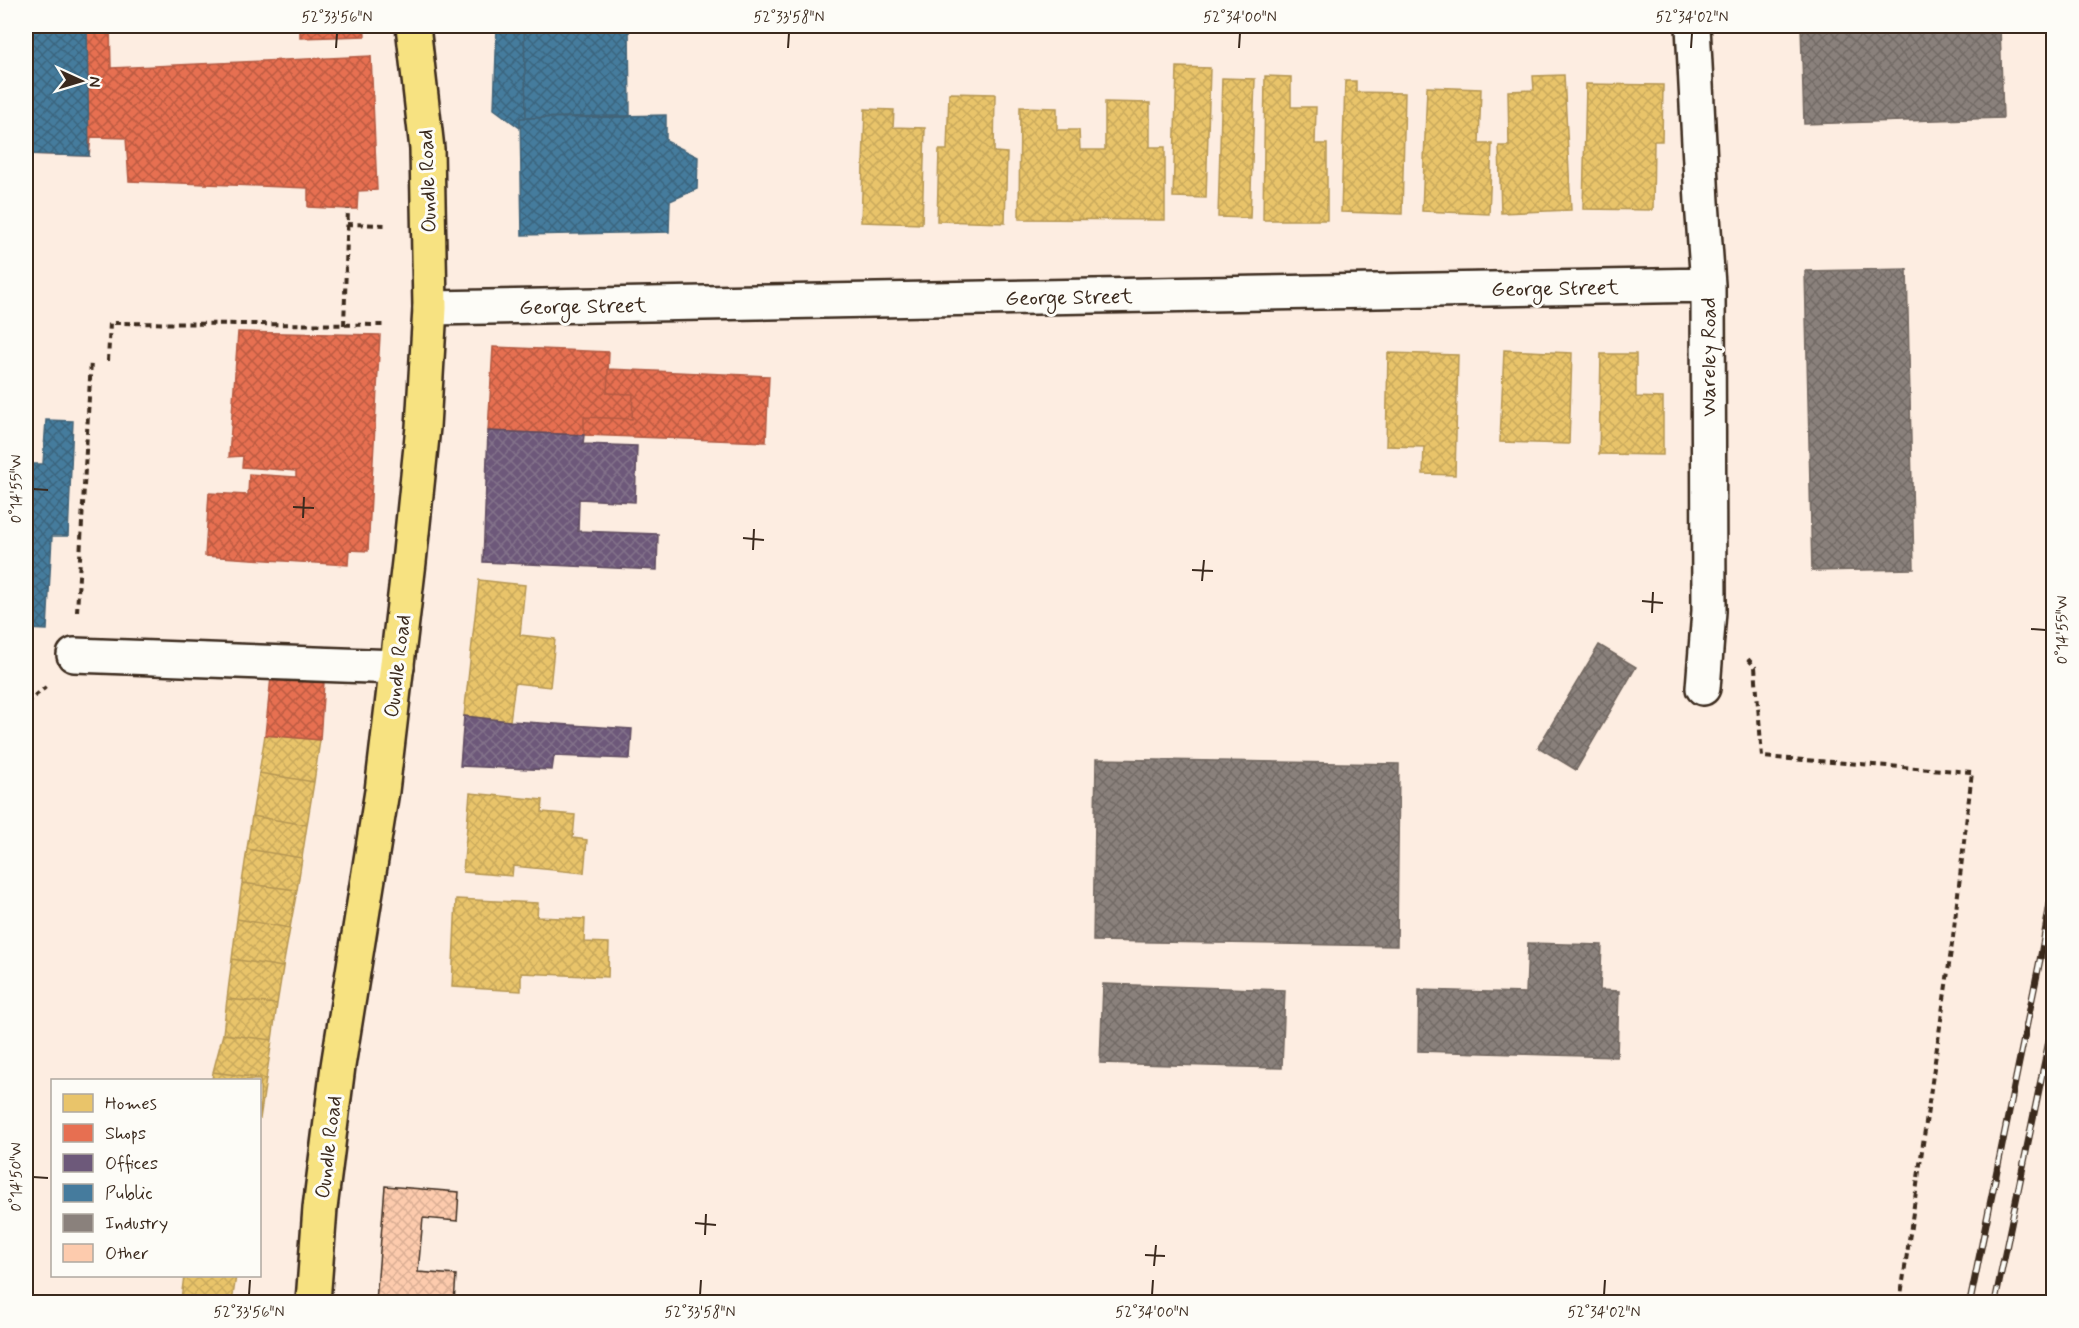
<svg xmlns="http://www.w3.org/2000/svg" width="2079" height="1328" viewBox="0 0 2079 1328" font-family="Mynerve,sans-serif">
<style>
.homes{fill:url(#homes-cross-hatch);stroke:#b59653;stroke-width:1.5}
.shops{fill:url(#shops-cross-hatch);stroke:#b35a42;stroke-width:1.5}
.offices{fill:url(#offices-cross-hatch);stroke:#5e4b5e;stroke-width:1.5}
.public{fill:url(#public-cross-hatch);stroke:#426377;stroke-width:1.5}
.industry{fill:url(#industry-cross-hatch);stroke:#726760;stroke-width:1.5}
.building{fill:url(#building-cross-hatch);stroke:#3b2a1e;stroke-width:1.5}
.lines{fill:none;stroke-linecap:round;stroke-linejoin:round}
.pedestrian-casing{stroke:#3b2a1e;stroke-width:38}
.minor-casing{stroke:#3b2a1e;stroke-width:38}
.primary-casing{stroke:#3b2a1e;stroke-width:38}
.path{stroke:#3b2a1e;stroke-width:4;stroke-dasharray:6 4.5;stroke-linecap:butt}
.pedestrian{stroke:#fdfcf7;stroke-width:33}
.minor{stroke:#fdfcf7;stroke-width:33}
.primary{stroke:#f7e281;stroke-width:33}
.rail-casing{stroke:#3b2a1e;stroke-width:7}
.rail{stroke:#fdfcf7;stroke-width:4.5;stroke-dasharray:14;stroke-linecap:butt}
.ticks{fill:none;stroke:#3b2a1e;stroke-width:2}
.labels{text-anchor:middle;stroke-width:6;stroke-linejoin:round;paint-order:stroke}
.street-label{font-size:21px;fill:#3b2a1e;stroke:#fdfcf7}
.neatline{fill:none;stroke:#3b2a1e;stroke-width:2}
.ticks-label{font-size:15px;text-anchor:middle;fill:#3b2a1e}
</style>
<defs>
<pattern id="homes-cross-hatch" width="8" height="8" patternUnits="userSpaceOnUse" patternTransform="scale(1.5)"><rect width="8" height="8" fill="#e9c46a"/><path d="M0 0l8 8M0 8l8-8" fill="none" stroke="#c9a95b"/></pattern>
<pattern id="shops-cross-hatch" width="8" height="8" patternUnits="userSpaceOnUse" patternTransform="scale(1.5)"><rect width="8" height="8" fill="#e76f51"/><path d="M0 0l8 8M0 8l8-8" fill="none" stroke="#bc5b43"/></pattern>
<pattern id="offices-cross-hatch" width="8" height="8" patternUnits="userSpaceOnUse" patternTransform="scale(1.5)"><rect width="8" height="8" fill="#6d597a"/><path d="M0 0l8 8M0 8l8-8" fill="none" stroke="#83728a"/></pattern>
<pattern id="public-cross-hatch" width="8" height="8" patternUnits="userSpaceOnUse" patternTransform="scale(1.5)"><rect width="8" height="8" fill="#457b9d"/><path d="M0 0l8 8M0 8l8-8" fill="none" stroke="#3b657f"/></pattern>
<pattern id="industry-cross-hatch" width="8" height="8" patternUnits="userSpaceOnUse" patternTransform="scale(1.5)"><rect width="8" height="8" fill="#8a817c"/><path d="M0 0l8 8M0 8l8-8" fill="none" stroke="#726a65"/></pattern>
<pattern id="building-cross-hatch" width="8" height="8" patternUnits="userSpaceOnUse" patternTransform="scale(1.5)"><rect width="8" height="8" fill="#fdcbad"/><path d="M0 0l8 8M0 8l8-8" fill="none" stroke="#daae94"/></pattern>
</defs>
<rect width="100%" height="100%" fill="#fdede1"/>
<filter id="ink" filterUnits="userSpaceOnUse"><feTurbulence type="fractalNoise" baseFrequency=".0167" numOctaves="2"/><feDisplacementMap in="SourceGraphic" scale="12" xChannelSelector="R" yChannelSelector="G"/><feConvolveMatrix kernelMatrix="1 2 1 2 8 2 1 2 1" color-interpolation-filters="sRGB"/></filter>
<g filter="url(#ink)">
<!-- homes -->
<path class="homes" d="M1177,67L1210,68L1206,198L1173,197Z
M1564,75L1571,210L1501,213L1499,146H1509L1508,91L1534,90L1533,76Z
M1265,76L1291,77V107H1316L1315,144H1327V220H1263Z
M1222,78L1255,79L1250,218L1218,217Z
M1345,81H1356V92L1405,93L1402,214L1341,212Z
M1586,84L1663,85L1662,141H1654L1653,210L1583,209Z
M1427,87L1481,89L1479,144H1492L1489,214L1422,211Z
M949,93L995,94L994,152L1007,153L1005,223L937,221L939,150H947Z
M1105,102L1150,103V147H1165V220L1019,219L1020,107L1057,108V130H1079L1080,150H1105Z
M865,109L894,110L893,127L925,128L922,224L861,222Z
M1504,350L1572,353L1569,444L1500,442Z
M1388,353L1458,355L1455,475L1423,474L1424,447L1386,446Z
M1601,354H1636V397L1663,398V455L1599,454Z
M479,580L525,585L520,635L555,639L550,687L515,683L510,721L464,716Z
M265,735L320,740L314,782L259,773Z
M259,773L314,782L307,825L252,816Z
M470,793L543,800L542,812L575,815L573,838L587,840L584,873L513,866L512,876L463,872Z
M252,816L307,825L302,858L247,849Z
M247,849L302,858L297,890L242,883Z
M242,883L297,890L290,928L237,919Z
M456,899L538,903L537,917L585,919L584,942L609,943L608,977L521,973V991L452,987Z
M237,919L290,928L283,967L232,959Z
M232,959L283,967L277,1004L227,999Z
M227,999L277,1004L272,1040L223,1034Z
M223,1034L272,1040L266,1079L213,1072Z
M213,1072L266,1079L260,1119V1080H212Z
M184,1276H236L232,1302L181,1299Z"/>
<!-- shops -->
<path class="shops" d="M26,26H110L111,68L371,56L377,190L358,191L357,209H348L308,207V188L129,181L126,138L91,137L89,156L26,154Z
M300,26H364L365,36L300,38Z
M238,332L380,335L368,551L349,550L348,565L205,556L209,493L248,495L249,474L296,477V471L242,467L243,456L229,457Z
M493,347L609,352L607,393L633,394L632,419L584,417V435L488,431Z
M608,369L769,376L766,442L584,435V417L632,419L633,394L607,393Z
M271,677L324,682L320,740L265,735Z"/>
<!-- offices -->
<path class="offices" d="M488,431L584,435L583,444L637,446L635,502L579,499L578,531L658,534L657,570L483,562Z
M464,716L510,721L632,729L630,759L554,756L552,770L460,766Z"/>
<!-- public -->
<path class="public" d="M26,26H87L89,156L26,154Z
M497,26H524L526,118H520V128L494,109Z
M524,26H629L630,117L526,118Z
M666,115V141L698,157L697,189L670,201L669,232L522,235L520,118Z
M46,420L73,421L68,536H52L47,630L26,629V464H43Z"/>
<!-- industry -->
<path class="industry" d="M1801,26H2000L2003,118L1804,124Z
M1907,269L1914,569L1812,571L1805,271Z
M1599,645L1636,667L1576,770L1538,747Z
M1096,759L1399,764L1397,946L1093,941Z
M1528,943L1602,945L1600,990L1619,991L1617,1057L1418,1051L1419,990L1526,993Z
M1103,984L1285,990L1282,1068L1100,1063Z"/>
<!-- building -->
<path class="building" d="M385,1186L459,1192L457,1221L423,1218L418,1272L456,1275L454,1302H376Z"/>
<g class="lines">
<defs>
<path id="pedestrian" d="M74,655L397,667"/>
<path id="minor" d="M1693,26L1702,202L1708,285L1709,611L1703,688
M430,308L1708,285"/>
<path id="primary" d="M313,1302L320,1208L338,1066L382,791L409,562L423,427L430,308L427,149L413,26"/>
</defs>
<!-- pedestrian casing -->
<use href="#pedestrian" class="pedestrian-casing"/>
<!-- minor casing -->
<use href="#minor" class="minor-casing"/>
<!-- primary casing -->
<use href="#primary" class="primary-casing"/>
<!-- path -->
<path class="path" d="M347,224L388,225
M344,325L348,209
M108,361L110,323L386,325
M77,612L91,361
M1748,659L1755,667L1762,757L1972,772L1953,937L1900,1302
M26,703L46,687
M2049,1260L2054,1254"/>
<!-- pedestrian -->
<use href="#pedestrian" class="pedestrian"/>
<!-- minor -->
<use href="#minor" class="minor"/>
<!-- primary -->
<use href="#primary" class="primary"/>
<defs>
<path id="rail" d="M1970,1302L2041,955L2054,881
M1995,1302L2054,1017"/>
</defs>
<!-- rail casing -->
<use href="#rail" class="rail-casing"/>
<!-- rail -->
<use href="#rail" class="rail"/>
</g>
</g>
<!-- ticks -->
<path class="ticks" d="M336,48L337,33M788,48L789,33M1239,48L1240,33M1691,48L1692,33M33,489L48,490M293,507L314,508M303,518L304,497M743,538L764,540M753,550L754,529M1192,570L1213,571M1202,581L1204,560M1642,601L1663,603M1652,613L1653,592M2031,629L2046,630M33,1177L48,1178M695,1223L716,1225M705,1235L706,1214M1145,1255L1165,1256M1154,1266L1156,1245M249,1295L250,1280M700,1295L701,1280M1152,1295L1153,1280M1604,1295L1605,1280"/>
<g class="labels">
<!-- street labels -->
<g class="street-label">
<text transform="translate(427 181) rotate(-92)" y="7">Oundle Road</text>
<text transform="translate(1555 288) rotate(-1)" y="7">George Street</text>
<text transform="translate(1069 297) rotate(-1)" y="7">George Street</text>
<text transform="translate(583 306) rotate(-1)" y="7">George Street</text>
<text transform="translate(1708 357) rotate(-90)" y="7">Wareley Road</text>
<text transform="translate(397 666) rotate(-83)" y="7">Oundle Road</text>
<text transform="translate(328 1147) rotate(-83)" y="7">Oundle Road</text>
</g>
</g>
<!-- margin -->
<rect width="2079" height="1328" fill="none" stroke="#fdfcf7" stroke-width="66"/>
<!-- legend -->
<rect x="51" y="1079" width="210" height="198" fill="#fdfcf7" stroke="#afa8a0" stroke-width="1.5"/>
<rect x="63" y="1094" width="30" height="18" fill="#e9c46a" stroke="#afa8a0" stroke-width="1.5"/>
<text x="105" y="1109" font-size="18" fill="#3b2a1e">Homes</text>
<rect x="63" y="1124" width="30" height="18" fill="#e76f51" stroke="#afa8a0" stroke-width="1.5"/>
<text x="105" y="1139" font-size="18" fill="#3b2a1e">Shops</text>
<rect x="63" y="1154" width="30" height="18" fill="#6d597a" stroke="#afa8a0" stroke-width="1.5"/>
<text x="105" y="1169" font-size="18" fill="#3b2a1e">Offices</text>
<rect x="63" y="1184" width="30" height="18" fill="#457b9d" stroke="#afa8a0" stroke-width="1.5"/>
<text x="105" y="1199" font-size="18" fill="#3b2a1e">Public</text>
<rect x="63" y="1214" width="30" height="18" fill="#8a817c" stroke="#afa8a0" stroke-width="1.5"/>
<text x="105" y="1229" font-size="18" fill="#3b2a1e">Industry</text>
<rect x="63" y="1244" width="30" height="18" fill="#fdcbad" stroke="#afa8a0" stroke-width="1.5"/>
<text x="105" y="1259" font-size="18" fill="#3b2a1e">Other</text>
<!-- north arrow -->
<g transform="translate(81 81) rotate(94)" stroke="#fdfcf7" stroke-width="4.5" paint-order="stroke">
<path d="M0-4.5L10 22L0 15L-10 22Z" fill="#3b2a1e"/>
<text y="-9" font-size="16" font-weight="bold" text-anchor="middle" fill="#3b2a1e">N</text>
</g>
<rect x="33" y="33" width="2013" height="1262" class="neatline"/>
<g class="ticks-label">
<text x="337" y="22">52°33'56"N</text>
<text x="789" y="22">52°33'58"N</text>
<text x="1240" y="22">52°34'00"N</text>
<text x="1692" y="22">52°34'02"N</text>
<text transform="translate(16 489) rotate(-90)" y="5">0°14'55"W</text>
<text transform="translate(2062 630) rotate(-90)" y="5">0°14'55"W</text>
<text transform="translate(16 1177) rotate(-90)" y="5">0°14'50"W</text>
<text x="249" y="1317">52°33'56"N</text>
<text x="700" y="1317">52°33'58"N</text>
<text x="1152" y="1317">52°34'00"N</text>
<text x="1604" y="1317">52°34'02"N</text>
</g>
</svg>
